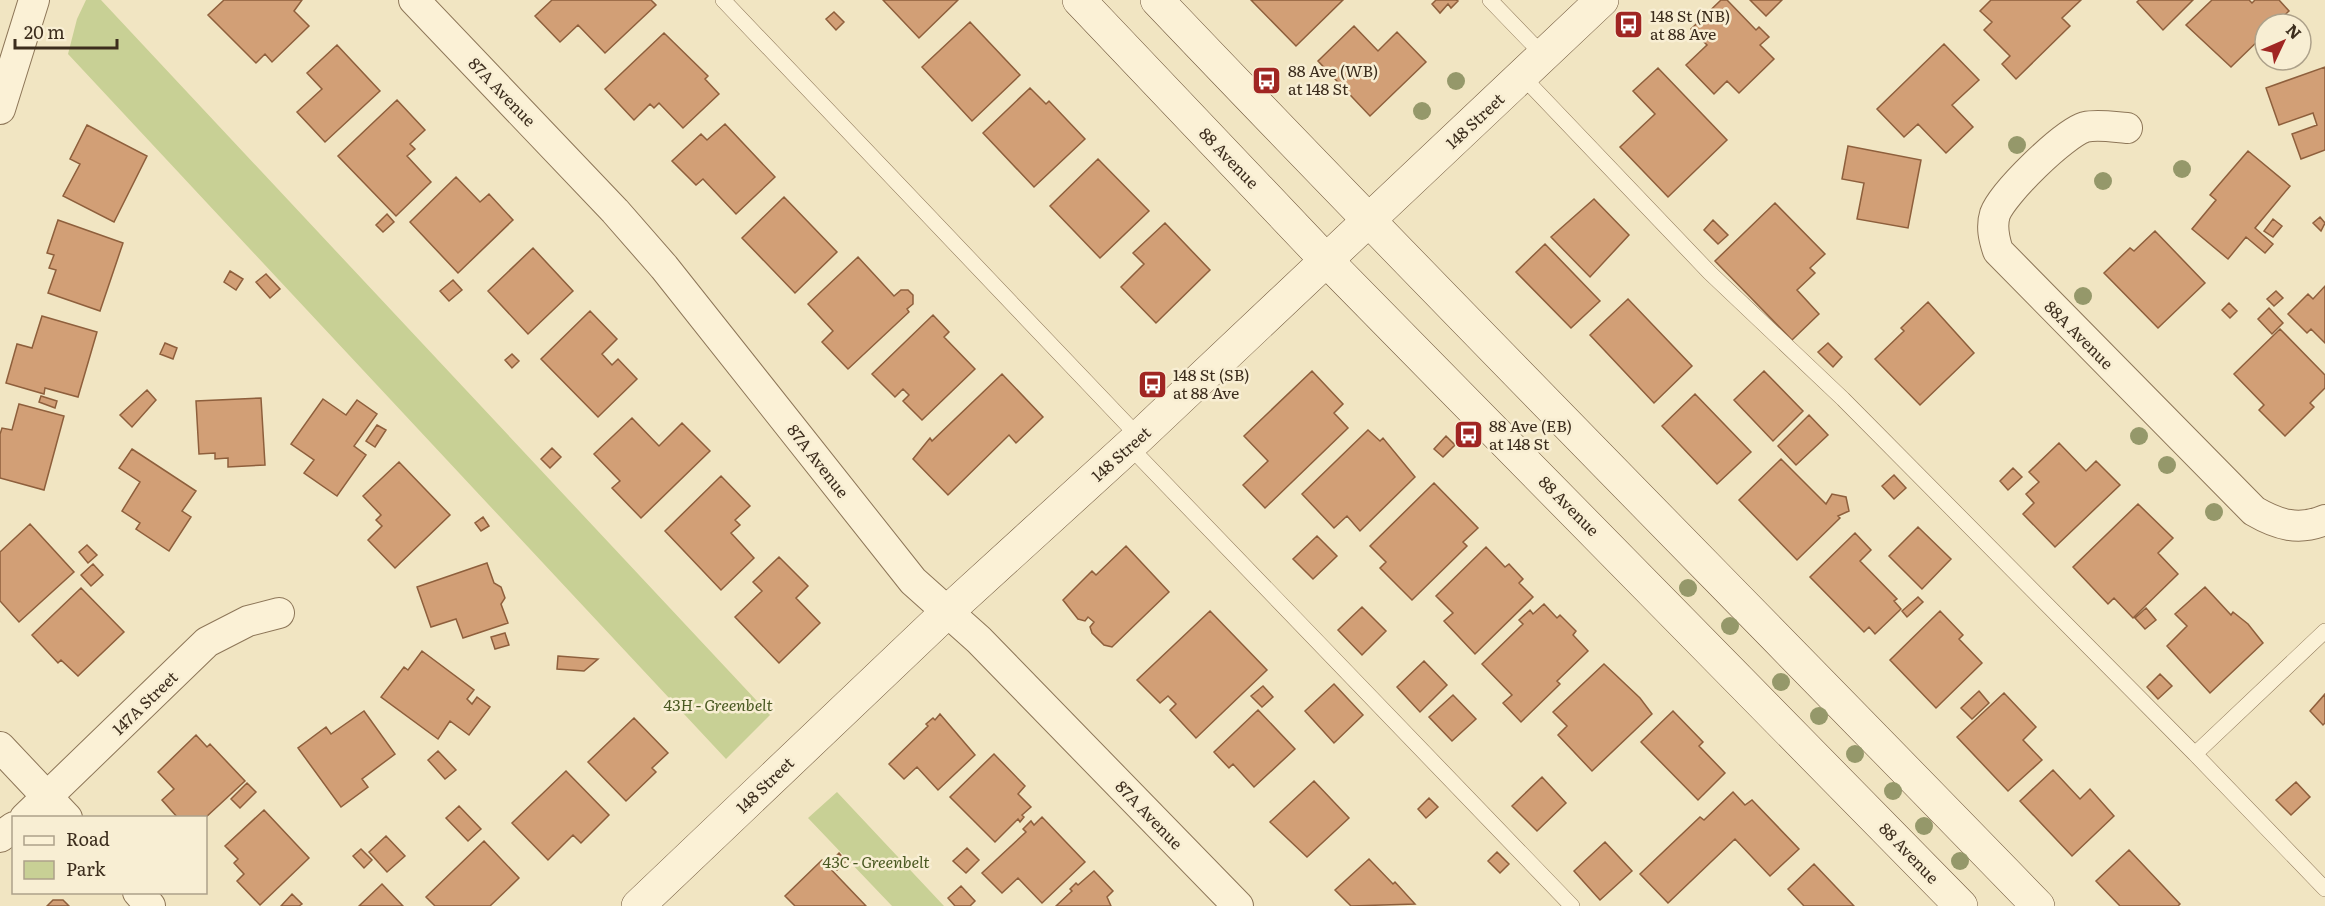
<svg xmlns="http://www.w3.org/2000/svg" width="2325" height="906" viewBox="0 0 2325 906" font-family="Literata,serif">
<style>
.green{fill:#c8d095}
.building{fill:#d29f76;stroke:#8e5f3c;stroke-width:1.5}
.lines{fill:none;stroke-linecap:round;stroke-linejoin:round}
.lane-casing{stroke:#8d7658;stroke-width:16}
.street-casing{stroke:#8d7658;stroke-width:32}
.secondary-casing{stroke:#6f563b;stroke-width:34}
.lane{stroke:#fbf1d6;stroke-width:15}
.street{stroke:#fbf1d6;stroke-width:30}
.secondary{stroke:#fbf1d6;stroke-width:33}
.tree{fill:#95986a}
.labels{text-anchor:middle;stroke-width:5;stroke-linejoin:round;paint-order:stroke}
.poi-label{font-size:16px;fill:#3c2d1d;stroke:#f8eed3;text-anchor:start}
.street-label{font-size:16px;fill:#3c2d1d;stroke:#f8eed3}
.park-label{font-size:16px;font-style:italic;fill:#4a5922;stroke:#f8eed3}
</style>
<rect width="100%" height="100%" fill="#f1e5c2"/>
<!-- green -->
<path class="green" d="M86,0H101L770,715L726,759L68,54L77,19Z
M837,792L944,906H892L808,818Z"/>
<!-- building -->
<path class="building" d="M224,0H302L294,11L309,26L272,62L265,54L256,63L208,15Z
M552,0H651L656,5L605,53L578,25L560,42L535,16Z
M883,0H958L919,38Z
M1251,0H1343L1296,46Z
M1436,0H1456L1458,1L1451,8L1448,4L1440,13L1432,4Z
M1721,0H1727L1756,30L1759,27L1769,37L1760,45L1774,59L1739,93L1727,81L1714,94L1686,65L1707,45L1691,29Z
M1750,0H1782L1766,16Z
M1991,0H2081L2062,18L2070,26L2016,79L2002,64L2010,56L1984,30L1992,22L1980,11Z
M2139,0H2193L2163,30L2137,2Z
M2212,0H2249L2252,3L2255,0H2279L2289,11L2275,24H2265V34L2231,67L2186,25Z
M834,12L844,22L836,30L826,19Z
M970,22L1020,75L972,121L922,67Z
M1354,26L1378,51L1397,32L1426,62L1370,116L1318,61Z
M664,33L708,76L705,79L719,94L683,128L659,103L654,108L650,104L634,120L605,89Z
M1944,44L1979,80L1952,105L1973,127L1946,153L1918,124L1904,137L1877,109Z
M337,45L380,91L325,142L297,112L322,89L307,73Z
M2325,67V150L2301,159L2292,134L2317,125L2313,113L2279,125L2266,88Z
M1658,68L1727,140L1668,197L1620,147L1655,114L1633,91Z
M1030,88L1046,104L1049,101L1085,139L1034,187L983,133Z
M397,100L425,130L410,144L415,149L407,156L431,182L396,216L338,156Z
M725,124L775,177L736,214L703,179L696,185L672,161L701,134L707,140Z
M87,125L147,156L114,222L63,196L80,164L70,159Z
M1848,146L1921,160L1908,228L1857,219L1864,183L1842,179Z
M2248,151L2290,186L2255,228L2273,244L2265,253L2246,237L2228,259L2192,229L2216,200L2210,195Z
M1098,159L1149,211L1100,258L1050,206Z
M456,177L480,202L489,194L513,220L458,273L410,222Z
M784,197L837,252L795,293L742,238Z
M1594,199L1629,235L1590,277L1551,237Z
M1775,203L1825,254L1810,268L1815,273L1797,290L1819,314L1792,340L1715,261Z
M387,214L394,222L383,232L376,225Z
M2320,217L2325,223L2321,231L2313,223Z
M2273,219L2282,226L2273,237L2264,231Z
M58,220L123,243L100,311L48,293L56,270L49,268L54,255L47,253Z
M1713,220L1728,235L1718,244L1704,230Z
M1165,223L1210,270L1156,323L1121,287L1144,264L1133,253Z
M2155,231L2205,283L2158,328L2104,273L2130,248L2134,251Z
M1545,244L1600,301L1571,328L1516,272Z
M533,248L573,291L528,334L488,291Z
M858,257L894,296L901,290H908L913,295V304L907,309L909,312L848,369L822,342L833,331L808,304Z
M230,271L243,279L236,290L224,282Z
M266,274L280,289L270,298L256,282Z
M453,280L462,290L449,301L440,291Z
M2325,286V343L2311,329L2307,333L2288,314L2308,294L2313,299Z
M2276,291L2283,298L2274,306L2267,299Z
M1628,299L1692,366L1654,403L1590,335Z
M1928,302L1974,353L1920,405L1875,359L1904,331L1901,328Z
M2229,303L2237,311L2230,318L2222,310Z
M2269,308L2283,323L2272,334L2258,319Z
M590,311L617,339L602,354L612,365L618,359L637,379L598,417L541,359Z
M933,315L949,332L944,337L975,369L922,420L903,401L909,395L903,389L895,397L872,374Z
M42,316L97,332L78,397L45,388L44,394L6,383L17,344L32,348Z
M2280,329L2325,375V388L2310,403L2314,407L2285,436L2259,410L2264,405L2234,374Z
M165,343L177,348L173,359L160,354Z
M1828,343L1842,357L1833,367L1818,352Z
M512,354L519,361L512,368L505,360Z
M1312,371L1343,404L1334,413L1348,428L1265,508L1243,485L1268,461L1244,436Z
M1764,371L1803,411L1773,441L1734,400Z
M1002,374L1043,417L1016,443L1009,435L948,495L913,459L930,438L932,441Z
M147,390L156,400L132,427L120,415Z
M1695,394L1751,452L1717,484L1662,426Z
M41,396L57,401L55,408L39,402Z
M261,398L265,465L228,467V458L215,459V453L199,454L196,401Z
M323,399L346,415L357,400L377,414L354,446L366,455L337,496L304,473L314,460L291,444Z
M19,404L64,416L44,490L0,478V434L2,428L12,430Z
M1809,415L1828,435L1796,465L1778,446Z
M632,418L659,446L682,423L710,451L641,518L612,488L620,481L594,454Z
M377,425L386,430L375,447L366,441Z
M1368,430L1380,441L1383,438L1415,477L1360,531L1347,516L1334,528L1302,494Z
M1446,436L1455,445L1443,457L1434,449Z
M2059,443L2086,471L2096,461L2120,485L2055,547L2023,514L2034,503L2026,494L2039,482L2029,472Z
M552,448L561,457L550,468L541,459Z
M132,449L196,491L182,511L191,517L169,551L136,529L140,523L122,511L140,482L119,468Z
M1781,459L1826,504L1832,494L1846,497L1849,511L1838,516L1840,518L1797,560L1739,500Z
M399,462L450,515L395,568L368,540L382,526L376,520L381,515L363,496Z
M2013,468L2022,477L2008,490L2000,481Z
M1894,475L1906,488L1894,499L1882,486Z
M721,476L750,506L735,520L740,525L731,533L754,558L721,590L665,531Z
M1434,483L1478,528L1463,542L1467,546L1412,600L1380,568L1386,562L1370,546Z
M2138,504L2173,538L2158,553L2178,574L2133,618L2114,598L2108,604L2073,567Z
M483,517L489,526L481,531L475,523Z
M30,524L74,572L19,622L0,601V552Z
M1918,527L1951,559L1922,589L1889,556Z
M1855,533L1871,550L1860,561L1897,599L1894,601L1901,609L1875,634L1869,627L1864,632L1810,577Z
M1317,536L1337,556L1313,579L1293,559Z
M87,545L97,555L88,563L79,552Z
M1126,546L1169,592L1112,647L1104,645L1092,633L1090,627L1094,622L1088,617L1085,621L1078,619L1063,600L1092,571L1096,575Z
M1486,547L1505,567L1509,564L1523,579L1519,583L1533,597L1475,654L1444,621L1453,613L1436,596Z
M779,557L808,586L796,598L820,623L779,663L735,617L762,591L753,582Z
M487,563L494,583L501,587L505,598L501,604L508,623L463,638L456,619L431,627L417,587Z
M93,564L103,575L91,586L81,575Z
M2205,587L2231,615L2233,612L2248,624L2263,643L2210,693L2167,646L2187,626L2175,614Z
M81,588L124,632L78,676L61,660L58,663L32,635Z
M1918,597L1923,602L1907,617L1902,611Z
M1544,604L1557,618L1560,615L1576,631L1573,635L1588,651L1557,681L1560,684L1521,722L1503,703L1512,695L1482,664L1523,624L1519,620L1530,610L1533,614Z
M1362,607L1386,631L1362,655L1338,630Z
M2146,608L2156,620L2145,629L2135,618Z
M1210,611L1267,670L1196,738L1170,710L1176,704L1168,696L1160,703L1137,680Z
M1940,611L1963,635L1959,639L1982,663L1936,708L1890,660Z
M505,633L509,645L495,649L491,637Z
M422,651L474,690L467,699L472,704L477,697L490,707L469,735L450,721L438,739L381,697L404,667L408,670Z
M558,656L598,659L584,671L557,669Z
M1424,661L1447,685L1420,712L1397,687Z
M1604,664L1640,698L1652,714L1592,771L1558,735L1567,726L1553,712Z
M2160,674L2172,686L2158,699L2147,687Z
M1334,684L1363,715L1334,743L1305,711Z
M1263,686L1273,697L1262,707L1251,696Z
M1979,691L1989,703L1972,719L1961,708Z
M2004,693L2036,727L2023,740L2042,760L2008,791L1957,737Z
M2325,694V723L2323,725L2310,711Z
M1453,695L1476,719L1452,741L1429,717Z
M1258,710L1295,749L1254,787L1233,764L1229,768L1214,752Z
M364,711L395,754L362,779L368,787L341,807L298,748L326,727L331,734Z
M1673,711L1703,742L1699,746L1725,773L1698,800L1641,742Z
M940,714L975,755L938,790L917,767L904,779L889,764L928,726L926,724L933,718L935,720Z
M634,718L668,753L652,768L656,772L626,801L588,762Z
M196,735L207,747L210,744L245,781L205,818H178L162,800L174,789L158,772Z
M438,751L456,770L445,779L428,760Z
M994,754L1025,786L1018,794L1031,807L1022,815L1024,817L1020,822L1018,819L995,842L950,797Z
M2053,770L2080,799L2090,789L2114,816L2072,856L2020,801Z
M566,771L609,815L581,843L573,835L548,860L512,823Z
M1542,777L1566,803L1537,831L1512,806Z
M1314,781L1349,818L1307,857L1270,822Z
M2296,782L2310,797L2291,815L2276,800Z
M247,783L256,792L240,808L231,799Z
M1733,792L1745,805L1752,800L1799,849L1770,876L1735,839L1668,903L1640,874L1700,817L1704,820Z
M1429,798L1438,807L1426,818L1418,809Z
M459,806L481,829L468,841L446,818Z
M264,810L309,858L260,905L237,881L244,874L234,863L238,859L225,846Z
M1042,817L1085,862L1042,903L1018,878L1002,893L982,873L1026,832L1023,829L1031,821L1034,825Z
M386,836L405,856L387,872L369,852Z
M484,841L519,878L490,906H435L426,897Z
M1605,842L1632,871L1600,900L1574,871Z
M967,848L979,860L966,873L953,861Z
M361,849L372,860L364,868L353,856Z
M2129,850L2180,904L2178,906H2120L2096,881Z
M1497,852L1509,864L1500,873L1488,861Z
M839,853L846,861L837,870L829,863Z
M1369,859L1393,884L1395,882L1415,904L1351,906L1335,890Z
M822,860L866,906H795L785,896Z
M1814,864L1854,906H1804L1788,889Z
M1094,871L1113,891L1107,897L1111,906H1056L1072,891L1070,889L1076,883L1078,885Z
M382,884L403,906H359Z
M961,886L975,901L970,906H955L948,898Z
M292,894L302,904L299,906H281Z
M53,900H63L69,906H47Z"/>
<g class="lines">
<defs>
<path id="lane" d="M723,0L1139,437
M1490,0L1544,56
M1522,76L1710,273L1843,399L2195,754L2325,631
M1129,446L1572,906
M2195,754L2325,889"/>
<path id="street" d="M414,0L615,211L664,267L913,581L979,640L1238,906
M0,109L34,0
M2127,128C2114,127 2098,124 2085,127C2063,134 2003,193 1995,214C1991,227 1994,239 1998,251L2254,511C2278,525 2299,531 2325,520
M0,747L67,818
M25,818L207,642L248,621L279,613
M0,837L14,827
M138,892L150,906"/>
<path id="secondary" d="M1079,0L1326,260L1961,906
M1157,0C1447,305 1745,604 2038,906
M638,906L947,612L1139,437L1602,0"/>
</defs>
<!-- lane casing -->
<use href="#lane" class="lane-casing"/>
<!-- street casing -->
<use href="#street" class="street-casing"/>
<!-- secondary casing -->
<use href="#secondary" class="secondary-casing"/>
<!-- lane -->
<use href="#lane" class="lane"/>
<!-- street -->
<use href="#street" class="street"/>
<!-- secondary -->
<use href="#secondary" class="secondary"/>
</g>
<!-- trees -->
<g class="tree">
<circle cx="1456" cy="81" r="9"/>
<circle cx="1422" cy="111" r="9"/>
<circle cx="2017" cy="145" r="9"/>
<circle cx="2182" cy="169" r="9"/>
<circle cx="2103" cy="181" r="9"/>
<circle cx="2083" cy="296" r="9"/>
<circle cx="2139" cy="436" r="9"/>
<circle cx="2167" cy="465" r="9"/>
<circle cx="2214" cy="512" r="9"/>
<circle cx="1688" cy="588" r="9"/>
<circle cx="1730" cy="626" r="9"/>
<circle cx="1781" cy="682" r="9"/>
<circle cx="1819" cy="716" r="9"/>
<circle cx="1855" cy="754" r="9"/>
<circle cx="1893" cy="791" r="9"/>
<circle cx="1924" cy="826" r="9"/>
<circle cx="1960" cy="861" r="9"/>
</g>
<!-- icons -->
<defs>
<symbol id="bus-square" viewBox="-11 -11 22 22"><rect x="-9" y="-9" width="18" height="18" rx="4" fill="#a02623" stroke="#f8eed3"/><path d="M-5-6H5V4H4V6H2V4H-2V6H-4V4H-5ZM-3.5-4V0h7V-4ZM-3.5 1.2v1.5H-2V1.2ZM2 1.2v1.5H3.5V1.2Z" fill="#fff"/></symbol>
</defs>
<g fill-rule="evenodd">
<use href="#bus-square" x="1612" y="8" width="33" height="33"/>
<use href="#bus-square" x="1250" y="64" width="33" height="33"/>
<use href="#bus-square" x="1136" y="368" width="33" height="33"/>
<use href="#bus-square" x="1452" y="418" width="33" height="33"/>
</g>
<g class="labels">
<!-- poi labels -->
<g class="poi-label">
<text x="1650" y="22">148 St (NB)<tspan x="1650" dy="18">at 88 Ave</tspan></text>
<text x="1288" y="77">88 Ave (WB)<tspan x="1288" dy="18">at 148 St</tspan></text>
<text x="1173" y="381">148 St (SB)<tspan x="1173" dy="18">at 88 Ave</tspan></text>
<text x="1489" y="432">88 Ave (EB)<tspan x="1489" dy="18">at 148 St</tspan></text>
</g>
<!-- street labels -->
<g class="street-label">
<text transform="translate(502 92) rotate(46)" y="6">87A Avenue</text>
<text transform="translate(1475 121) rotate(-43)" y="6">148 Street</text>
<text transform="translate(1229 158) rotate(46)" y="6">88 Avenue</text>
<text transform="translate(2079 335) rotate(45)" y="6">88A Avenue</text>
<text transform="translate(1121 454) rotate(-42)" y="6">148 Street</text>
<text transform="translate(818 461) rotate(52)" y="6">87A Avenue</text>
<text transform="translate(1569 506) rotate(45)" y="6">88 Avenue</text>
<text transform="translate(145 703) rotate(-44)" y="6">147A Street</text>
<text transform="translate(765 785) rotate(-44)" y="6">148 Street</text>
<text transform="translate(1149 815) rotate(46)" y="6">87A Avenue</text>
<text transform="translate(1909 853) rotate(46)" y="6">88 Avenue</text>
</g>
<!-- park labels -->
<g class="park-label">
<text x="718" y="711">43H - Greenbelt</text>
<text x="876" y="868">43C - Greenbelt</text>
</g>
</g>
<!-- legend -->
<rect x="12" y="816" width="195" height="78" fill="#f8eed3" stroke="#ada18a" stroke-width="1.5"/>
<rect x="24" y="836" width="30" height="9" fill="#fbf1d6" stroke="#ada18a" stroke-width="1.5"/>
<text x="66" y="846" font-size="18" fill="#3c2d1d">Road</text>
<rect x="24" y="861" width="30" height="18" fill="#c8d095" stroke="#ada18a" stroke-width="1.5"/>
<text x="66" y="876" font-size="18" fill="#3c2d1d">Park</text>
<!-- north arrow -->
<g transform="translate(2283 42) rotate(46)"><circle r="28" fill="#f8eed3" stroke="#ada18a" stroke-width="1.5"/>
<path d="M0-4.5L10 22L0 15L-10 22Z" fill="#a02623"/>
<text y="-9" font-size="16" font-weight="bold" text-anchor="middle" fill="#3c2d1d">N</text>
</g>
<!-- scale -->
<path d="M15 39v9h102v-9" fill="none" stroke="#3c2d1d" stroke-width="3"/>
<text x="24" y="39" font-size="18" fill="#3c2d1d" stroke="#f8eed3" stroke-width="4.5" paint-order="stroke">20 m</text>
</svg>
